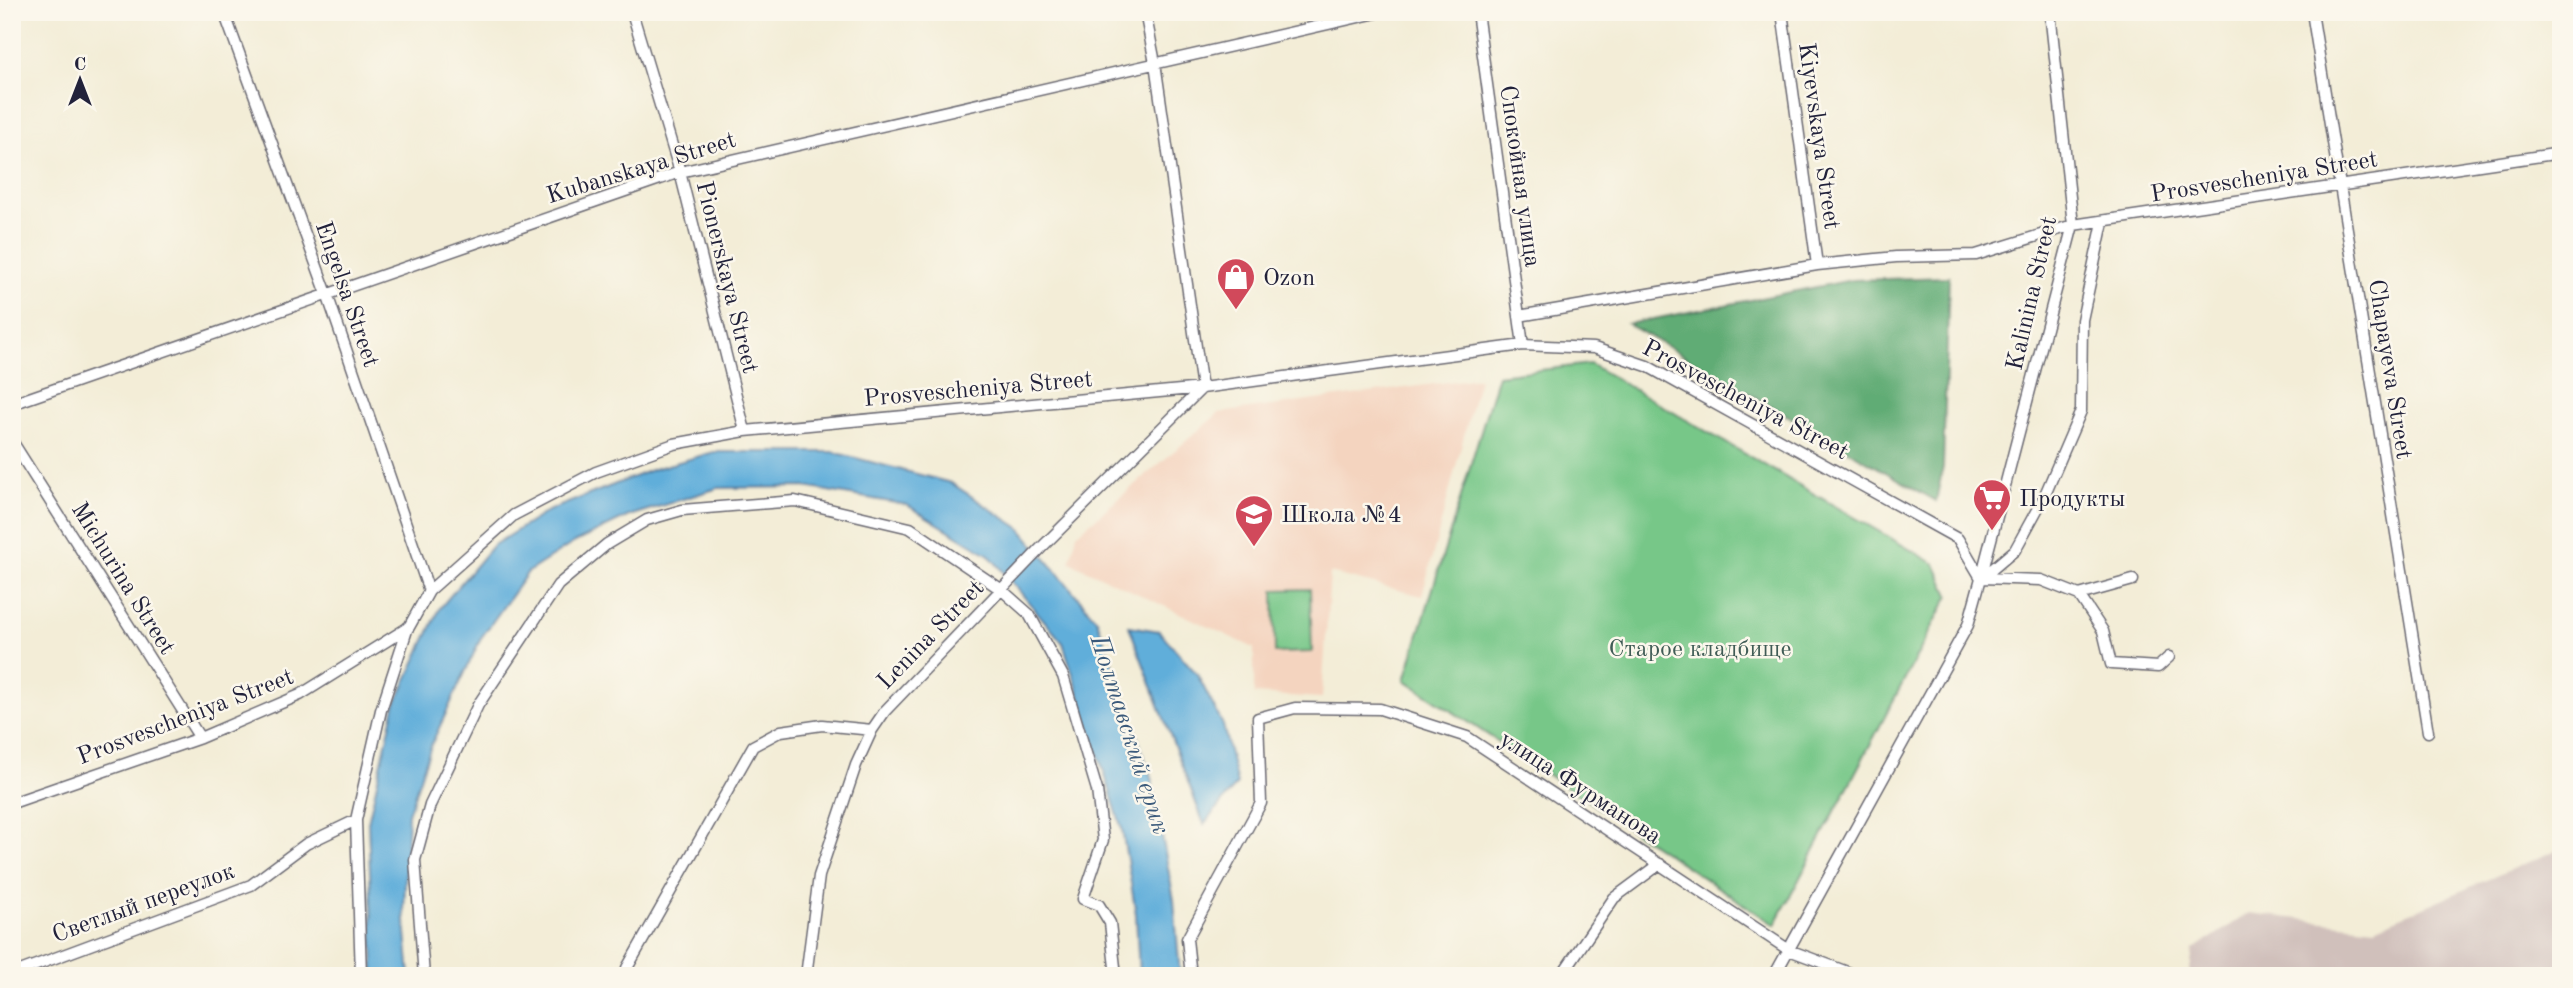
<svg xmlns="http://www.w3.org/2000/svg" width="2573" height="988" viewBox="0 0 2573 988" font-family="'Old Standard TT',serif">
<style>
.built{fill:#f4d4bf}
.industrial{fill:#d0c0bb}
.green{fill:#77c788;stroke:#4c7462;stroke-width:2}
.forest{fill:#61ac74;stroke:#426758;stroke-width:2}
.water{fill:#61aeda;stroke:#42688a;stroke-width:2}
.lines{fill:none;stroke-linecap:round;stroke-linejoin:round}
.street-casing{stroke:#6b6972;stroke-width:13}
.street{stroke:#fff;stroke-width:10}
.labels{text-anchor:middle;stroke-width:5;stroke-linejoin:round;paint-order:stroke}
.street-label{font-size:24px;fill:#22223b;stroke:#fbf7ec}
.poi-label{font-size:24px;fill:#22223b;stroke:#fbf7ec;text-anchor:start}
.park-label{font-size:24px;fill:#405c56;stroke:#fbf7ec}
.water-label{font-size:26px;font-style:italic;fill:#3b5a7b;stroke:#fbf7ec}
</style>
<rect width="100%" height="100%" fill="#fbf7ec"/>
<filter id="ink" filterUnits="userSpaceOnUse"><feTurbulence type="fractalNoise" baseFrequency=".0143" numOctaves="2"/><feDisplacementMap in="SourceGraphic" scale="14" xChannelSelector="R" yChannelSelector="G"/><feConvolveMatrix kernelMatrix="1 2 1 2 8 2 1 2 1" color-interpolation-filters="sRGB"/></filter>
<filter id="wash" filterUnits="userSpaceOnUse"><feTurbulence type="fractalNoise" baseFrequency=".00686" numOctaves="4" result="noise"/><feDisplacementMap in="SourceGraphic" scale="28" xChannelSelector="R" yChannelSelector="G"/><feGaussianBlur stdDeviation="1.57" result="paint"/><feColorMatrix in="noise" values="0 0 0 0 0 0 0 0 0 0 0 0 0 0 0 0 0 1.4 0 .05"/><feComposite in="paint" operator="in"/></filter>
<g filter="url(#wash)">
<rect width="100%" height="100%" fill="#f3edd7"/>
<!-- built -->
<path class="built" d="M1479,378L1422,596L1330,573L1322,698L1254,694V648L1070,562L1077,534L1219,413Z"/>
<!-- industrial -->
<path class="industrial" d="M2561,848V976H2189L2193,950L2249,913L2375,928Z"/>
<!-- green -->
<path class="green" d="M1590,364L1935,564L1949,595L1775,925L1405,680L1498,375Z
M1310,589L1312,652L1275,653L1274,590Z"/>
<!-- forest -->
<path class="forest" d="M1949,277L1943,467L1936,501L1628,324L1852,280Z"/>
<!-- water -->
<path class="water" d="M714,452H833L951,483L1021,529L1097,620L1151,777L1174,900L1180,976H1139L1136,914L1122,829L1063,643L989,555L907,505L805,487L718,488L629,516L573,543L528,572L481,638L432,743L408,814L404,910L410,976H374L368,822L395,705L440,608L492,546L550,510L654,469Z
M1129,626L1159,631L1197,674L1223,725L1237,784L1204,824Z"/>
</g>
<g filter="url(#ink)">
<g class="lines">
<defs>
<path id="street" d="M224,12L327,294L429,591
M632,12L680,172L745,431
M1477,12L1523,345
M1782,12L1817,265
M2312,12L2428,732
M2560,12L2561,18
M1519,316L1817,265L1896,257L1976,255L2073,225L2561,153
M12,404L680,172L1381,12
M12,441L200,738
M1981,578L2041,580L2079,595L2133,580
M1982,578L2015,550L2044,497L2081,411L2082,320L2103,222
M2079,595L2103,631L2111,664L2158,667L2169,657
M12,803L200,738L300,695L409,627L429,591L514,515L596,472L674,444L745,431L1202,388L1523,345L1594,348L1647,366L1958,539L1981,578
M12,974L251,885L306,844L356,820
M361,976L356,820L381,710L408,627
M424,976L415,860L430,805L478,705L558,585L607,544L647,520L682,510L795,501L910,528L1002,590L1029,614L1063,676L1097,790L1103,840L1083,899L1099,905L1110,923L1116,976
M626,976L627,968L753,746L781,731L822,725L872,730
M806,976L819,876L856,765L872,730L885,711L1041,548L1202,388L1155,63L1145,12
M1191,976L1187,939L1261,803L1258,718L1295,708L1380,709L1467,737L1789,950L1858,976
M1561,976L1614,898L1660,864
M1774,976L1968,625L1981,578L2073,225L2050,12"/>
</defs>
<!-- street casing -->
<use href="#street" class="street-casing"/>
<!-- street -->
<use href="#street" class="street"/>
</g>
</g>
<!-- icons -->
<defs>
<symbol id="shop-pin" viewBox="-11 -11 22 30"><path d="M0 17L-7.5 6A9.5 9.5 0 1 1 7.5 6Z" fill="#d1495b" stroke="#fbf7ec"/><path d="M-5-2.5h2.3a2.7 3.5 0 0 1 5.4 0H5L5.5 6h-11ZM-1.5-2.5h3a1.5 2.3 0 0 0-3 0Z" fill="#fff"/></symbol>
<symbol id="supermarket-pin" viewBox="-11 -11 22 30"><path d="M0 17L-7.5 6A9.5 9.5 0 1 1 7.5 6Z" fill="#d1495b" stroke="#fbf7ec"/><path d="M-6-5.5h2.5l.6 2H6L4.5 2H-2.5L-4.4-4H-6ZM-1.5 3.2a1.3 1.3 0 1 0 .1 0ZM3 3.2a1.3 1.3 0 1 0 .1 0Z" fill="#fff"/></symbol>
<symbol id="school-pin" viewBox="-11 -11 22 30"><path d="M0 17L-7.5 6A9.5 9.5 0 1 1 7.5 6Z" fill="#d1495b" stroke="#fbf7ec"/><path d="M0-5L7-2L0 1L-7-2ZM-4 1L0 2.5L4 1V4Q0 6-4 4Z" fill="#fff"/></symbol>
</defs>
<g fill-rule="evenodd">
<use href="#shop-pin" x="1214" y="255" width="44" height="60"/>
<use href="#supermarket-pin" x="1970" y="476" width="44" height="60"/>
<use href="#school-pin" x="1232" y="492" width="44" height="60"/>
</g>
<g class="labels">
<!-- street labels -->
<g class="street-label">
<text transform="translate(1820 136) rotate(82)" y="8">Kiyevskaya Street</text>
<text transform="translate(641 167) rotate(-17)" y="8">Kubanskaya Street</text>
<text transform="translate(1521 176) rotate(82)" y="8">Спокойная улица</text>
<text transform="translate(2264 176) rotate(-9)" y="8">Prosvescheniya Street</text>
<text transform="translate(728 277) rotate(76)" y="8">Pionerskaya Street</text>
<text transform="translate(2031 293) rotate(-77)" y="8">Kalinina Street</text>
<text transform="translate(348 294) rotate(71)" y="8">Engelsa Street</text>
<text transform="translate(2391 369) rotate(81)" y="8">Chapayeva Street</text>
<text transform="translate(978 388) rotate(-5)" y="8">Prosvescheniya Street</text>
<text transform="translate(1746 399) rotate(28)" y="8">Prosvescheniya Street</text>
<text transform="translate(124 578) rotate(58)" y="8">Michurina Street</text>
<text transform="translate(930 634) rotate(-46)" y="8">Lenina Street</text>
<text transform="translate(185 716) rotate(-21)" y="8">Prosvescheniya Street</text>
<text transform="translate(1581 787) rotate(33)" y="8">улица Фурманова</text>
<text transform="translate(143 902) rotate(-20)" y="8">Светлый переулок</text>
</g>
<!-- poi labels -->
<g class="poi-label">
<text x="1263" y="285">Ozon</text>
<text x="2019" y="506">Продукты</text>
<text x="1281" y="522">Школа №4</text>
</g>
<!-- park labels -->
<g class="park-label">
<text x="1700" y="656">Старое кладбище</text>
</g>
<!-- water labels -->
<g class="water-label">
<text transform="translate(1131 734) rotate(72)" y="9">Полтавский ерик</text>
</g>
</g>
<!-- margin -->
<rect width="2573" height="988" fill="none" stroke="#fbf7ec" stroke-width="42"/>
<!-- north arrow -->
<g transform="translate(80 80)" stroke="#fbf7ec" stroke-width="5" paint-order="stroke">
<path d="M0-5L12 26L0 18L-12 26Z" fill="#22223b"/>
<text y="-10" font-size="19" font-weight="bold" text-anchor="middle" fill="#22223b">С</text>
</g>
</svg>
